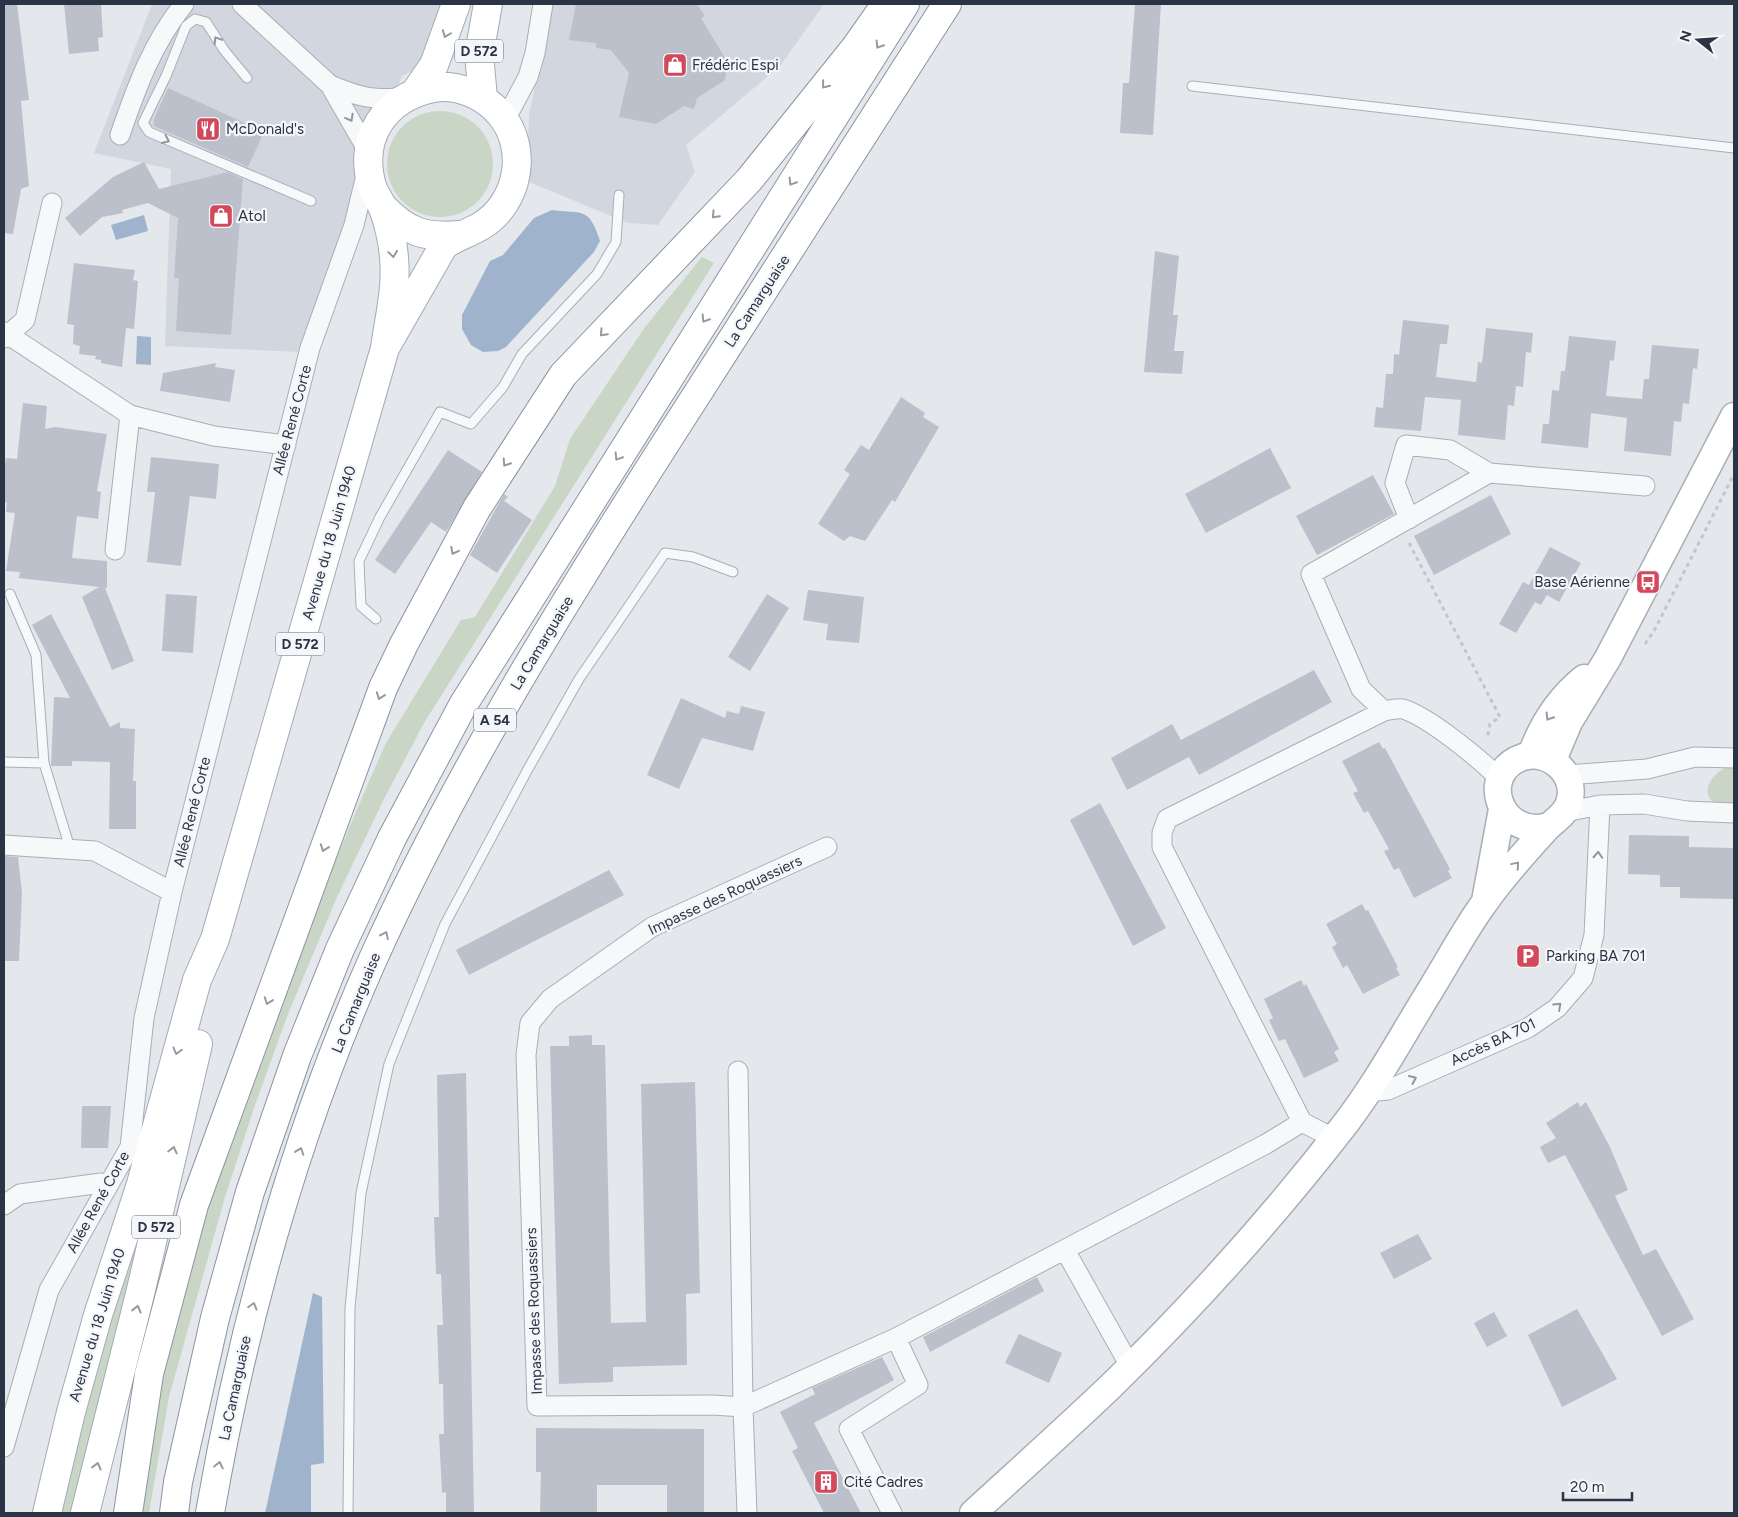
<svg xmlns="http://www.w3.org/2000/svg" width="1738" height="1517" viewBox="0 0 1738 1517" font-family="Figtree,sans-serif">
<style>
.built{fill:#d2d6de}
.green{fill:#c9d6c5}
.water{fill:#9fb4cc}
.building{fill:#bbc0ca}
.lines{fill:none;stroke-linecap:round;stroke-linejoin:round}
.lane-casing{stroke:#a9aeb7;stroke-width:11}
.street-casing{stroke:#a9aeb7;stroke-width:21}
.secondary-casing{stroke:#a9aeb7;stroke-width:29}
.primary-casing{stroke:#a3abb8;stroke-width:30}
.highway-casing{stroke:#8b94a3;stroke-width:30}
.path{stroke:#c2c5cb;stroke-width:3;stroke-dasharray:4 4;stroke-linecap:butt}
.lane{stroke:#f7f8fa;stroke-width:9}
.street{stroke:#f7f8fa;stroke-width:19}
.secondary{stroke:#fff;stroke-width:26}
.primary{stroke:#fff;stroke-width:28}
.highway{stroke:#fff;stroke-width:28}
.oneway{stroke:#959aa2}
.oneway2{stroke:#9196a0}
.labels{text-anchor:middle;stroke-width:4.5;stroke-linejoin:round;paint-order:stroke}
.shield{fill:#f4f6f9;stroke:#676e7b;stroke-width:1}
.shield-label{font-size:14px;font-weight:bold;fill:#2b3445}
.poi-label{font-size:15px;fill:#2b3445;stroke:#f4f6f9;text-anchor:start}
.street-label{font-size:15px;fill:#2b3445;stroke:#f4f6f9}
</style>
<rect width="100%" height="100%" fill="#e4e7ec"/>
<!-- built -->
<path class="built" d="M152,4H444L424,65L402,76L302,352L165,346L171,169L94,153Z
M552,4H824L780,66L686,145L695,172L658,225L628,223L527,181L529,115Z"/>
<!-- green -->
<path class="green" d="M387 164a53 53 0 1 1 106 0a53 53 0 1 1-106 0Z
M702,257L714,263L424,723L383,801L337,897L288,1014L254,1108L225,1197L169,1397L149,1513H138L157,1390L197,1233L277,998L370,779L386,743L461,620L475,617L555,486L570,439L645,327Z
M1726,768H1734V808C1729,807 1722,807 1718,805C1697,795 1712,773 1726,768Z
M150,1206L72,1513H60L116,1286Z"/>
<!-- water -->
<path class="water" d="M552,210C584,214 589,207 600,241L594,252L506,347L498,351L483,352L471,345L462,329V315L490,261L503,255L534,218Z
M144,215L148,231L116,240L111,225Z
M137,336L151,337V365L136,364Z
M313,1293L322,1297L324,1463L311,1465V1513H265Z"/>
<!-- building -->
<path class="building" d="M4,4H17L29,100L21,101L29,186L21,189L13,234L4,233Z
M64,4H101L103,37L98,38L99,51L69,54Z
M576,4H697L705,16L701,18L728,63L725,80L697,98L694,109L684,106L656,124L619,117L629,73L611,50L596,48V43L569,40Z
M1135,4H1161L1153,135L1120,133L1123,83H1129Z
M168,88L264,132L248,167L154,126V119Z
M144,162L159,189L228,172L243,179L231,335L176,331L179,278H174L178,218L148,203L122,210L123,213L102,217L80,236L65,218L113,177Z
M1155,251L1179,256L1173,315H1178L1174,351H1184L1182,374L1144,372Z
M74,263L135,270L133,280L138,281L134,329L126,328L122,367L101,363V360L95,359L96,356L79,354L80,346L73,344L74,325L67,324Z
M1403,320L1449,325L1447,344H1440L1436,377L1476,382L1478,362L1482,363L1486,328L1533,333L1531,353L1526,352L1523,387L1516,386L1514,406L1508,405L1505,440L1458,435L1461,400L1425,397L1421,431L1374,427L1376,407L1383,408L1386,374H1393L1394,354L1399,355Z
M1569,336L1616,341L1614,361L1610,360L1606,396L1642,399L1644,379H1649L1652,345L1699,349L1697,369L1693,368L1689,404L1683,403L1681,422L1674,421L1671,456L1624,451L1627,418L1591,413L1588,448L1541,443L1543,424H1549L1552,390L1559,391L1561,371H1565Z
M216,363L215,367L235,370L230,402L160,391L163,373Z
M901,397L925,413L923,417L939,427L895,502L892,500L865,541L850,536L844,541L818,524L850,474L844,470L861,445L869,450Z
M23,403L47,406L45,429L55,427L107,434L97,491L101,492L98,519L77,516L72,558L107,561V588H105L134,661L112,670L82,597L99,587L19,578L20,572L6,571L15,513L6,512L7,503L4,502V472L6,458L17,459Z
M1270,448L1291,488L1206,533L1185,494Z
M448,450L482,472L446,532L431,522L395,574L375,560Z
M151,457L219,464L216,499L190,496L181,566L147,562L155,492H147Z
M1373,475L1394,514L1317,555L1296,516Z
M504,494L508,497L504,501L532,520L497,573L470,555Z
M1491,495L1511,534L1434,575L1414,536Z
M1550,547L1581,563L1559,602L1547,595L1541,605L1535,602L1516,633L1499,624L1523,582L1529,585Z
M808,590L864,597L859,643L826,640L828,624L803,620Z
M166,594L197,596L193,653L162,651Z
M767,594L789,608L750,671L728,657Z
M51,614L110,727L120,722V728L135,729L133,781H136V829H109L110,762L72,761V766H51L54,697L70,698L32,625Z
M1314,670L1332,702L1199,775L1189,757L1127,790L1111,758L1172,724L1181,740Z
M681,698L725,718L727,711L739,714L741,706L765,712L753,751L702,738L679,789L647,775Z
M1379,742L1383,749L1385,748L1450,869L1448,871L1452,878L1414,898L1399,868L1394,870L1384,851L1389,849L1368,811L1364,813L1353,793L1358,791L1342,761Z
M1100,803L1166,928L1133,946L1070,820Z
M1629,835L1689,836V847L1734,848V899L1680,898V887H1660V875L1628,874Z
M4,856L18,857L22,893L19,961H4Z
M609,870L624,895L469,975L456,950Z
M1362,904L1366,911L1368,910L1398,967L1396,968L1400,975L1363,994L1347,965L1343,968L1332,947L1337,944L1326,924Z
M1301,980L1304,986L1306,984L1339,1049L1334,1052L1339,1061L1304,1078L1285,1039L1279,1041L1274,1031L1269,1020L1273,1018L1264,999Z
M592,1035V1045H605L611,1323L646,1322L641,1084L695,1082L700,1293L686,1294L687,1365L613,1367V1382L559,1384L550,1046H569V1036Z
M466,1073L474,1513H446V1492L442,1493L439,1434H444L443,1384H439L437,1325H443L441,1274H436L434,1217H439L437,1075Z
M1578,1102L1580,1107L1586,1102L1610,1147L1628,1190L1615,1196L1643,1255L1656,1249L1694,1319L1662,1336L1565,1155L1548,1163L1540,1147L1556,1138L1546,1123Z
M82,1106H111L108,1148H81Z
M1418,1234L1432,1259L1394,1279L1380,1253Z
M1037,1277L1044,1291L930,1352L923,1337Z
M1577,1309L1617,1379L1562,1407L1528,1335Z
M1494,1312L1507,1336L1487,1347L1474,1323Z
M1019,1334L1062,1353L1049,1383L1005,1363Z
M882,1357L894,1380L814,1423L861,1513H824L792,1451L798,1448L780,1412L815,1394L812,1388Z
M536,1428L704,1429V1513H667V1485H597V1513H540L541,1472H536Z"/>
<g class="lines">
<defs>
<path id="lane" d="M247,78L224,50L206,22L195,19L186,26L166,76L143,123L149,132L311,201
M1192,86L1734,148
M10,594L36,655L44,763L70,848
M376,619L361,606L359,561L380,517L440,412L471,424L503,387L522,354L597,274L616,242L619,195
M4,762L44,763
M348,1513L350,1308L361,1193L389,1064L445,924L528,769L579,679L665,553L693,557L733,572"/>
<path id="street" d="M242,4L330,85L368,151
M330,85C359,97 371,100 403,98
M505,120L528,77L535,53L543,4
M120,135C136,88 153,42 184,4
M4,332L130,415L214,436L286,445
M4,338L25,320L52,203
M1409,519L1395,483L1406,445L1450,450L1489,473L1645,486
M115,550L130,415
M1384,711L1361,689L1311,574L1489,473
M1567,775L1647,769L1695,757L1734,758
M1565,812L1600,805L1644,804L1687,811L1734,813
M4,845L95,851L172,892
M738,1071L743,1407L713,1405L537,1406L526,1055L530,1023L550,999L652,927L827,847
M1367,1092L1388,1090L1528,1028L1557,1008L1583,978L1594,935L1600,805
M1302,1122L1162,847V833L1167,819L1384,711C1389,710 1398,708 1403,709C1429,717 1480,759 1500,779
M4,1205L20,1194L101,1183L106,1189
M1065,1250L1130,1366
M4,1447L49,1290L130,1147L144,1018L172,892L310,348L354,225L367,171
M747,1513L743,1407L896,1338L1266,1144L1302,1122L1333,1138
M892,1513L849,1429L918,1385L896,1338"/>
<path id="secondary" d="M1531,755C1542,724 1558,699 1584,678
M1553,760L1569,722L1608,658L1734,416
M1485,901L1502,809
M973,1513C1019,1471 1066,1429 1111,1386C1195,1304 1274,1216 1346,1123C1378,1081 1403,1034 1431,989C1449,960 1465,929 1485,902C1503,876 1526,851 1547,828C1556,819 1565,815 1569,803C1578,775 1550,749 1523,757C1477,772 1499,840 1549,826"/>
<path id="primary" d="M416,91L434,65L456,4
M483,98L479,54L488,4
M383,207C407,232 424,238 459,235
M47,1513L71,1412L98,1315L141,1184L197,980L215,939L385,348C389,319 397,287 394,258C393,242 388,220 382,206C379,199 374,193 372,186C358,137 385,98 433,88C457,83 485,96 500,114C529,148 519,203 481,226C469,233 456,237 444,245L385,348
M85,1513L140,1294L198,1044"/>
<path id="highway" d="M128,1513L149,1374L194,1205L383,688L404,644L477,508L563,375L749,180L855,48L886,4
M174,1513L178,1482L215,1318L250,1192L297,1056L340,949L392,838L463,705L905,4
M210,1513C243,1323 294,1136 373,959C457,773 566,599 676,427C767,286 857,145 947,4"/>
</defs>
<!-- lane casing -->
<use href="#lane" class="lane-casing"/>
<!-- street casing -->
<use href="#street" class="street-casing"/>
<!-- secondary casing -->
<use href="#secondary" class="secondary-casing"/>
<!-- primary casing -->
<use href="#primary" class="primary-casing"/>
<!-- highway casing -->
<use href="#highway" class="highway-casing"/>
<!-- path -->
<path class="path" d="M1409,543L1500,717L1490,724L1487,739
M1645,644L1654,631L1734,474"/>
<!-- lane -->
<use href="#lane" class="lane"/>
<!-- street -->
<use href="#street" class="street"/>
<!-- secondary -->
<use href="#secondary" class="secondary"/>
<!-- primary -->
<use href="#primary" class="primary"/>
<!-- highway -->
<use href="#highway" class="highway"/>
</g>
<!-- one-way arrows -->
<defs><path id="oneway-chevron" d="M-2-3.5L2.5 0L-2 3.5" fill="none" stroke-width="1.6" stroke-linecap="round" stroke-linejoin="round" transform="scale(1.25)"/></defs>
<g class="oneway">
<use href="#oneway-chevron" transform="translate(446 34) rotate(111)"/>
<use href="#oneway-chevron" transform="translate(879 45) rotate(122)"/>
<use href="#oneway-chevron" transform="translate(825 85) rotate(129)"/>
<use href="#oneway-chevron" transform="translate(792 182) rotate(122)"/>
<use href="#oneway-chevron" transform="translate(715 215) rotate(134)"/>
<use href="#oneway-chevron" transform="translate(393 254) rotate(82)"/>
<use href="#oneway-chevron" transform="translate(705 319) rotate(122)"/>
<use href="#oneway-chevron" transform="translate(603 333) rotate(133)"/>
<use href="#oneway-chevron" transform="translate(618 457) rotate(122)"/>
<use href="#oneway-chevron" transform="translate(506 463) rotate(123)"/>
<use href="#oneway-chevron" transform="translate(454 551) rotate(118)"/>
<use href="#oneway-chevron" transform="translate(380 696) rotate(110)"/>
<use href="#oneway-chevron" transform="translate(1549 717) rotate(122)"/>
<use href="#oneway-chevron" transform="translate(324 848) rotate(110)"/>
<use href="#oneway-chevron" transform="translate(1516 865) rotate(-50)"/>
<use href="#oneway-chevron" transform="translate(385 935) rotate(-65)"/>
<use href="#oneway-chevron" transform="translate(268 1001) rotate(110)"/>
<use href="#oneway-chevron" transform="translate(177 1051) rotate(105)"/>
<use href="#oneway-chevron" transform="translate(173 1150) rotate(-77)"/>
<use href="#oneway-chevron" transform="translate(300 1151) rotate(-71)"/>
<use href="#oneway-chevron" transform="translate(253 1306) rotate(-74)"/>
<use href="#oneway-chevron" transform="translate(137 1309) rotate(-76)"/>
<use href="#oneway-chevron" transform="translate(219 1465) rotate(-78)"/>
<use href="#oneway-chevron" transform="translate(97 1466) rotate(-76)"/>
</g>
<g class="oneway2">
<use href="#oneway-chevron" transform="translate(217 40) rotate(-122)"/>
<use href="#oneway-chevron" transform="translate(350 118) rotate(61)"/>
<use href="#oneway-chevron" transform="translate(166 140) rotate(24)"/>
<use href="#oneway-chevron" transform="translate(1598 855) rotate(-87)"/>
<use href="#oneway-chevron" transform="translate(1558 1006) rotate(-43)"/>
<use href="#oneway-chevron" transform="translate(1413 1079) rotate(-24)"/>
</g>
<!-- icons -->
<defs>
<symbol id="shop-square" viewBox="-11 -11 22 22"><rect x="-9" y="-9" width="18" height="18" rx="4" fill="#d1495b" stroke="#f4f6f9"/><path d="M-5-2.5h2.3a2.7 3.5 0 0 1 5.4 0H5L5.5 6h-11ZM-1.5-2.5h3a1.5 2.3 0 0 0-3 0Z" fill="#fff"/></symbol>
<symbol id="restaurant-square" viewBox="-11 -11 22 22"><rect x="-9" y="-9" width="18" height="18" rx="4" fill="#d1495b" stroke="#f4f6f9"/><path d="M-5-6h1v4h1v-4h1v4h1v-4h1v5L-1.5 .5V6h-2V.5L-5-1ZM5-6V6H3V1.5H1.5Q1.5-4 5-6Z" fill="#fff"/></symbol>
<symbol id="bus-square" viewBox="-11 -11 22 22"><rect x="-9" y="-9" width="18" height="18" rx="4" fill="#d1495b" stroke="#f4f6f9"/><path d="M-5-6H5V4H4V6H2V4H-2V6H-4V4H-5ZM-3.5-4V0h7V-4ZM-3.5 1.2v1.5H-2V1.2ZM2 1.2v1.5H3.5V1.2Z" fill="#fff"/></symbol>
<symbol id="parking-square" viewBox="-11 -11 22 22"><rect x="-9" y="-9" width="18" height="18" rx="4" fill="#d1495b" stroke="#f4f6f9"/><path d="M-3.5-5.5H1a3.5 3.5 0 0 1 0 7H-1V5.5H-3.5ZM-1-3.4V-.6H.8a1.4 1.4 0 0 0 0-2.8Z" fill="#fff"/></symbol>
<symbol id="building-square" viewBox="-11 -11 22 22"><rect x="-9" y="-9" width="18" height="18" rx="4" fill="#d1495b" stroke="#f4f6f9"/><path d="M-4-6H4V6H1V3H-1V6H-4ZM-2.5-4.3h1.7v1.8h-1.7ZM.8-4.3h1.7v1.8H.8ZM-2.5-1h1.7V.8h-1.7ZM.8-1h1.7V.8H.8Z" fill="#fff"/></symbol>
</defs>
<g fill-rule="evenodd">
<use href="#shop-square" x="661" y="51" width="28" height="28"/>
<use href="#restaurant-square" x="194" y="115" width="28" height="28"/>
<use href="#shop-square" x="207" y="202" width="28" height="28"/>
<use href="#bus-square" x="1634" y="568" width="28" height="28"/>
<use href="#parking-square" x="1514" y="942" width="28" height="28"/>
<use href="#building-square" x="812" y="1468" width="28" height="28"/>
</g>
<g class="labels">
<!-- shield labels -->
<g class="shield">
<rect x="455" y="39.5" width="48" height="23" rx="4"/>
<rect x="276" y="632.5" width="48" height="23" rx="4"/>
<rect x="474" y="708.5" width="42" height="23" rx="4"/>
<rect x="132" y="1215.5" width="48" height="23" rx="4"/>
</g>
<g class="shield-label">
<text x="479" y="56">D 572</text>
<text x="300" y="649">D 572</text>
<text x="495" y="725">A 54</text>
<text x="156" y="1232">D 572</text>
</g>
<!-- poi labels -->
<g class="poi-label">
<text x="692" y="70">Frédéric Espi</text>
<text x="226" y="134">McDonald's</text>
<text x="238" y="221">Atol</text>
<text x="1630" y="587" text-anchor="end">Base Aérienne</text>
<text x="1546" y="961">Parking BA 701</text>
<text x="844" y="1487">Cité Cadres</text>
</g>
<!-- street labels -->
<g class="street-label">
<text transform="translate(757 301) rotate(-57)" y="5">La Camarguaise</text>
<text transform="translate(292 420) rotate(-75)" y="5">Allée René Corte</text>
<text transform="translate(329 543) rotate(-74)" y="5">Avenue du 18 Juin 1940</text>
<text transform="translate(542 643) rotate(-59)" y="5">La Camarguaise</text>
<text transform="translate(192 812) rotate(-76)" y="5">Allée René Corte</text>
<text transform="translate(725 895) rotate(-25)" y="5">Impasse des Roquassiers</text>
<text transform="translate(356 1003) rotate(-68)" y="5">La Camarguaise</text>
<text transform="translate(1493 1042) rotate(-25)" y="5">Accès BA 701</text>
<text transform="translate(98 1202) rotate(-61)" y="5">Allée René Corte</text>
<text transform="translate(534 1311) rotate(-92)" y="5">Impasse des Roquassiers</text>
<text transform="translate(97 1325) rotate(-73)" y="5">Avenue du 18 Juin 1940</text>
<text transform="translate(235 1388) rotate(-78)" y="5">La Camarguaise</text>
</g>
</g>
<!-- border -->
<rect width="1738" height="1517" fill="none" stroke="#2b3445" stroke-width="10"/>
<!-- north arrow -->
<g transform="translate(1698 40) rotate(287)" stroke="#f4f6f9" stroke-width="4" paint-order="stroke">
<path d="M0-4L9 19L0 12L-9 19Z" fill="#2b3445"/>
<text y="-8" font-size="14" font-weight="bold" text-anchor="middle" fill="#2b3445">N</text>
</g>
<!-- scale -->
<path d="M1563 1492v8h69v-8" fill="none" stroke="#2b3445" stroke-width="2.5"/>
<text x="1570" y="1492" font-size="15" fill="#2b3445" stroke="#f4f6f9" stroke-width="4" paint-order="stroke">20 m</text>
</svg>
